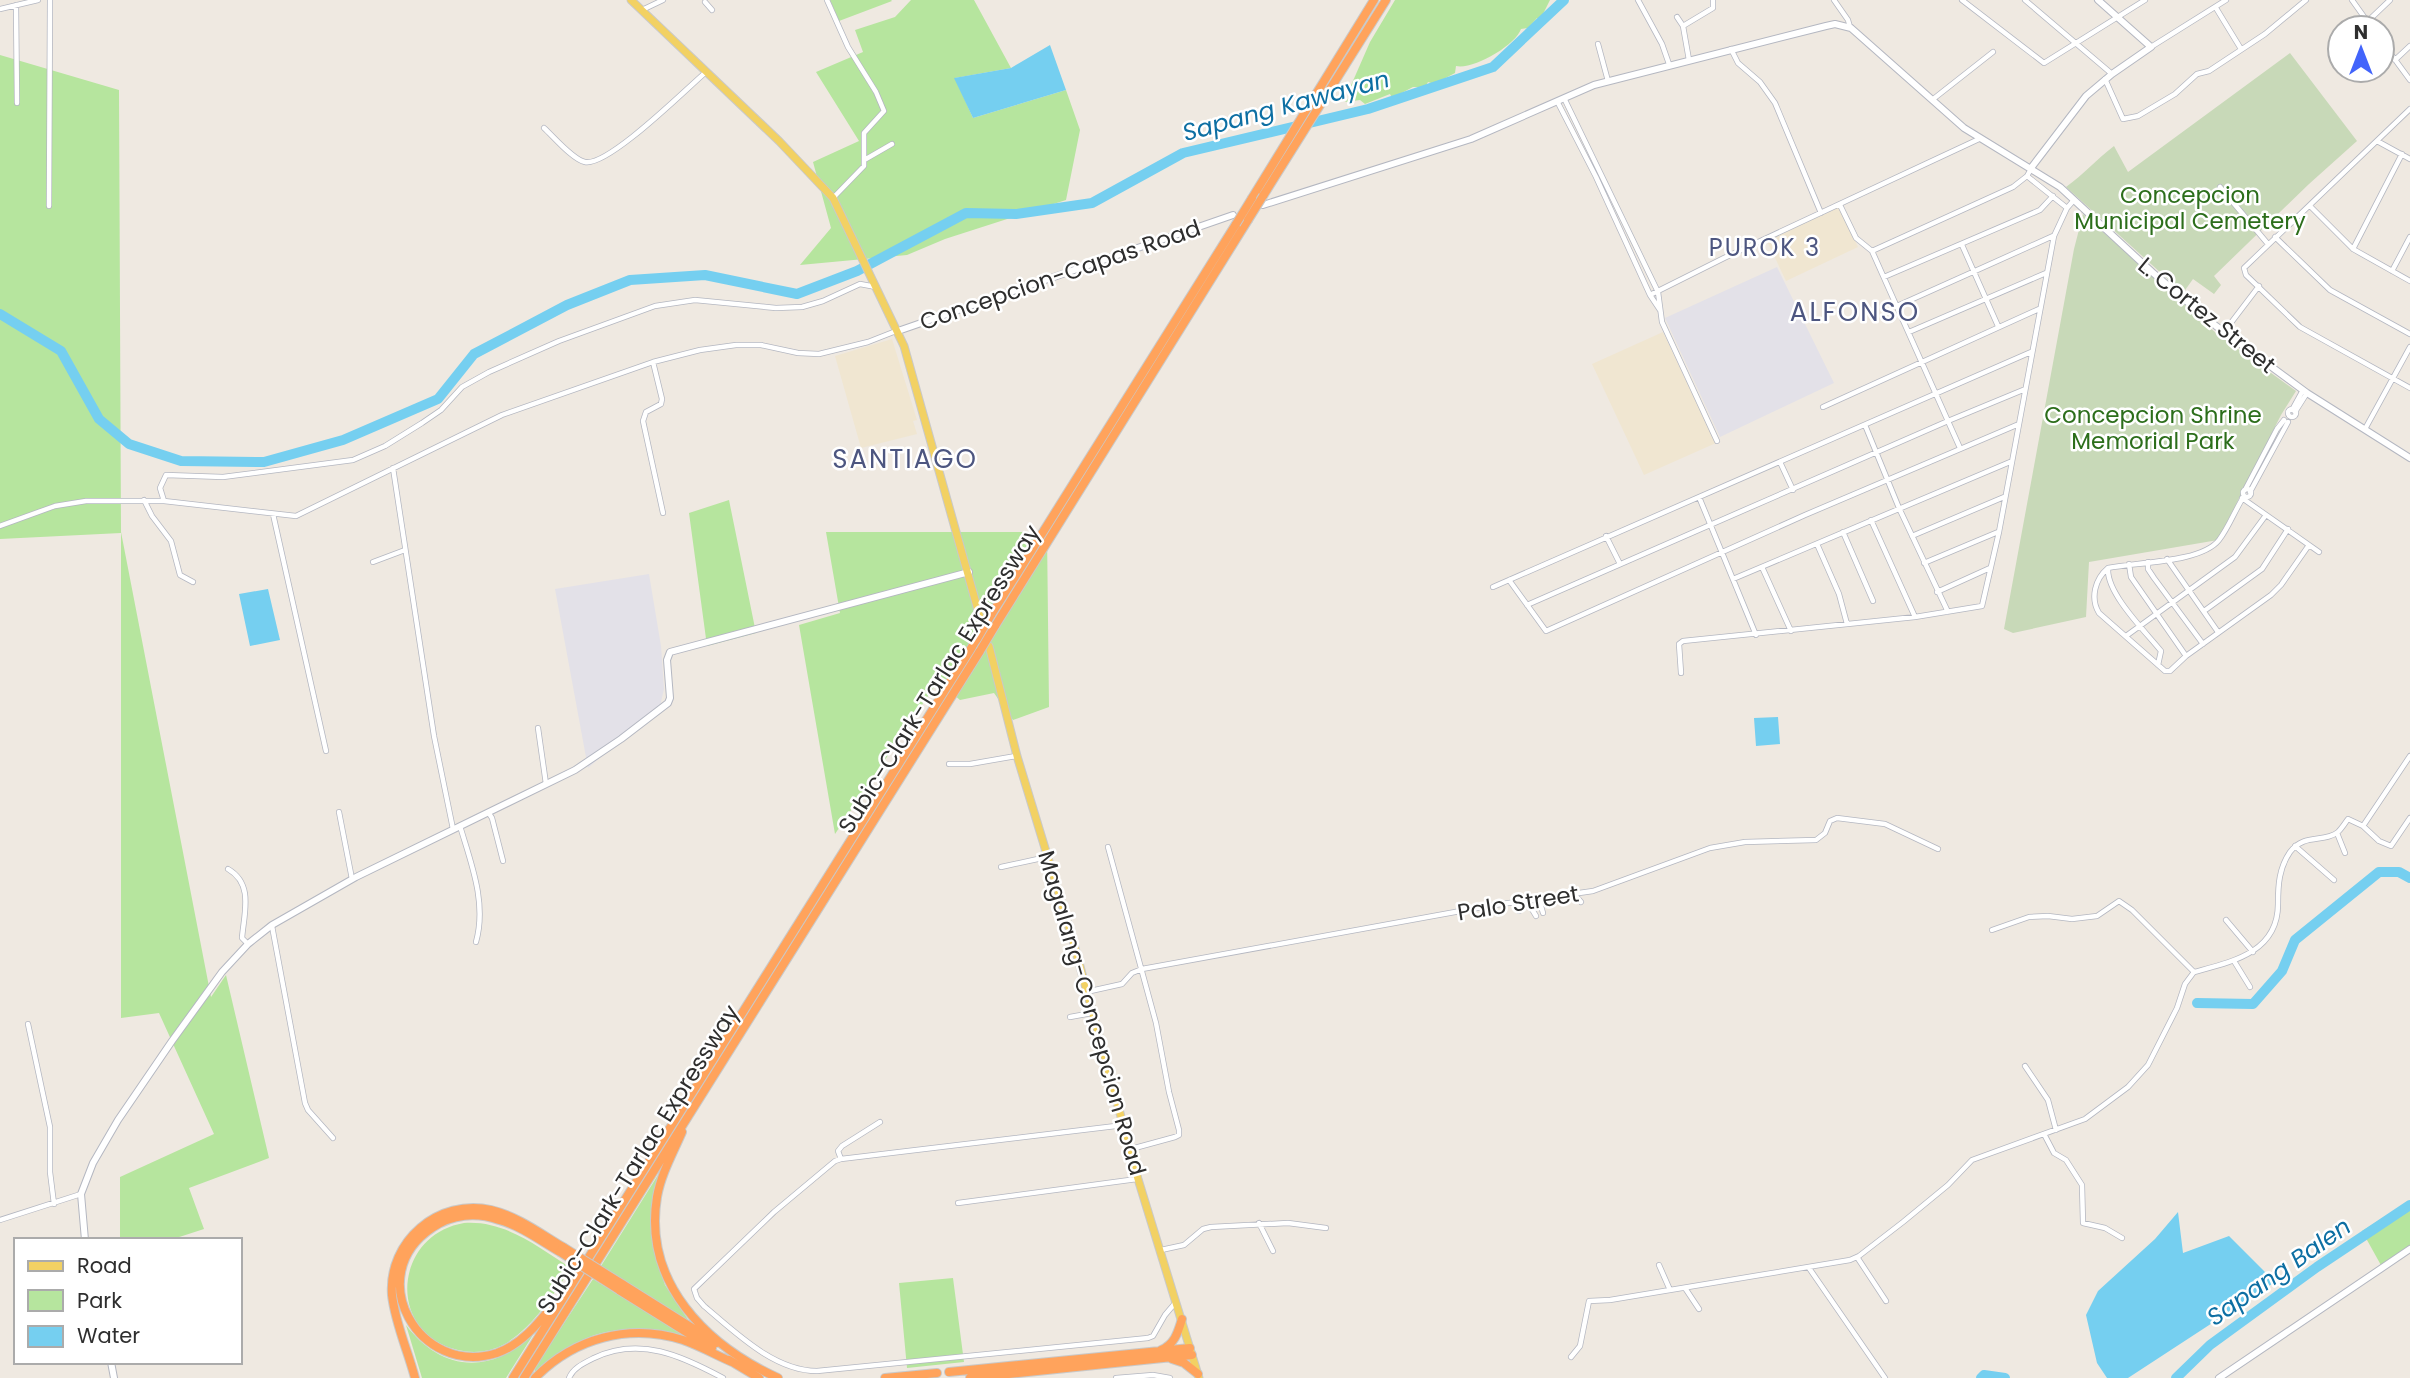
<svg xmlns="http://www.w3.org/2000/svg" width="2410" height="1378" viewBox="0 0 2410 1378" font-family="Poppins,sans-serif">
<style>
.industrial{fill:#e3e1e8}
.education{fill:#f0e6d1}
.green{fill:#b6e59e}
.cemetery{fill:#c8d9b8}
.water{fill:#75cff0}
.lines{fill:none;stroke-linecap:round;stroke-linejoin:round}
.river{stroke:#75cff0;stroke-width:10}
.street-casing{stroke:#b4b7c1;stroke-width:6}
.secondary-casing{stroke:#b4b7c1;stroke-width:8}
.primary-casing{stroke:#c9c9c9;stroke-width:9}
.highway-casing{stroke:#c9c9c9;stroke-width:10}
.street{stroke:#fff;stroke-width:4.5}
.secondary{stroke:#fff;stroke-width:6}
.primary{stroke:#f2d163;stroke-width:7}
.highway{stroke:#ffa35c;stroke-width:8}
.highway-bridge-casing{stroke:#c9c9c9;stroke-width:10;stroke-linecap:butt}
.highway-bridge{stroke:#ffa35c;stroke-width:8}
.labels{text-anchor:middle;stroke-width:5;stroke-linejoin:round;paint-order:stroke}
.park-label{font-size:23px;fill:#2c6e1b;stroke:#fff}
.street-label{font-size:23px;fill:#2e2e2e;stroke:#fff}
.water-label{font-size:24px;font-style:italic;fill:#0d6fa3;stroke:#fff}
.neighbourhood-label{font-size:24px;letter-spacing:2px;fill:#4d5680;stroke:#fff}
.quarter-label{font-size:26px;letter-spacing:2px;fill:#4d5680;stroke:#fff}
</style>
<rect width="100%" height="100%" fill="#efe9e1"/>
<!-- industrial -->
<path class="industrial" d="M1777,267L1834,383L1720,437L1665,318Z
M649,574L661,646L664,689L660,706L588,768L555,589Z"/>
<!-- education -->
<path class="education" d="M1839,207L1858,247L1786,281L1767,241Z
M1663,332L1716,443L1644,475L1592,364Z
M892,339L917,420L913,421L917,434L861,448L835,356Z"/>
<!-- green -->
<path class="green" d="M830,0H891L892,1L839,21Z
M911,0H974L1011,68L955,78L973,118L1066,90L1080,130L1066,200L945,239L907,255L800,265L831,228L813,162L859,141L816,72L863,52L855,30L895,17Z
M1395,0H1550L1540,20L1537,18L1528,28L1521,29C1516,45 1473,70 1456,66L1455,73L1434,84L1428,82L1425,87H1413L1392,98L1390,94L1365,104L1360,100L1345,102L1352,95L1349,90L1370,42Z
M0,55L119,90L121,532L211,997L226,975L269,1158L189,1188L204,1229L170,1240H120V1177L214,1134L159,1013L121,1018V533L0,539Z
M729,500L756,633L707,646L689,513Z
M826,532H1047L1049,707L1013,720L994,693L960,700L938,681L835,834L799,625L840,613Z
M658,1175L652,1221L655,1254L665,1285L689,1321L601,1266Z
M2410,1201V1250L2382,1267L2362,1231Z
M464,1223C505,1220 538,1247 571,1268C553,1295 534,1326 505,1344C490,1352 474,1354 458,1350C386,1334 393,1235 464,1223Z
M953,1278L964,1362L907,1368L899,1283Z
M593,1279L681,1333V1336C663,1334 643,1330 625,1330C591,1330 560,1350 536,1372L534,1369Z
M406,1325C429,1356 464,1373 502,1356C514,1351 523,1340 533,1335L506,1378H422Z"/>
<!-- cemetery -->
<path class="cemetery" d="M2290,53L2357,141L2309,184L2214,276L2221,285L2214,294L2193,279L2183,293L2066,187C2084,174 2097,159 2114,146L2128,172Z
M2083,214L2216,333L2296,391L2281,415L2218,540L2089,562L2086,617L2013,633L2004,629L2074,249Z"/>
<!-- water -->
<path class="water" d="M1050,45L1066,90L973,118L954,78L1011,68Z
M268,589L280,640L250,646L239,594Z
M1778,717L1780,744L1756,746L1754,718Z
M2178,1212L2183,1253L2229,1236L2275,1282L2128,1378H2107L2097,1363L2086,1315L2098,1291L2155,1239Z"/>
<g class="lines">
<!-- river -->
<path class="river" d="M0,314L61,351L99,419L129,444L181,461L264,462L343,440L438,399L474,354L567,305L630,280L705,275L797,294L857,271L966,213L1016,214L1092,203L1183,153L1368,109L1493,67L1564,0
M2197,1003L2253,1004L2282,971L2295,940L2379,872H2399L2410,878
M1981,1378L1984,1375L2005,1378
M2176,1378L2210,1345L2317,1267L2410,1205"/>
<defs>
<path id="street" d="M827,0L848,47L876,92L884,111L864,133V166L833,198
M1638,0L1662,44L1669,64
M1834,0L1848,20L1850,27
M1962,0L2044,63L2145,0
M2025,0L2112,74
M2352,0L2372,28
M705,2L712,10
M16,5L17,103
M2216,8L2241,49
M0,9L38,0
M642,10L663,0
M1677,17L1683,26
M2367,22L2390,0
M2382,42L2410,80
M1598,44L1608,81
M2151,47L2226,0
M1731,49L1738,63L1760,82L1775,103L1821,213
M1689,60L1683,26L1713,8V0
M2395,60L2410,46
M2105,79L2123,119L2138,116L2175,94L2197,74L2209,71L2265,34L2306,0
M1564,98L1658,292L1662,322L1717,441
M1932,100L1993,52
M1557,101L1596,177L1650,295L1660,310
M2410,109L2244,268L2246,275L2300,327L2410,388
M544,128C553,136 573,160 585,162C608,167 686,89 706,72
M2377,141L2410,159
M866,159L892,144
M2027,176L2067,208
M2220,187L2268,244
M1840,205L1856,238L1872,251L1960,448
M49,206L50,0
M2310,206L2353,249L2410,281
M2275,237L2330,290L2410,334
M1962,245L1998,326
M2353,249L2402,154
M1872,251L2013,187L2027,176L2031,169
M2392,271L2410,237
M1884,277L2040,210L2053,196
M1650,295L1724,258L1979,139
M1897,306L2053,236
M1909,332L2046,273
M2224,332L2259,286
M653,362L662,399L661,404L646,412L643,421L663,513
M1823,407L2039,309
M2288 413a4 4 0 1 1 8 0a4 4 0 1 1-8 0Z
M2292,410L2303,390
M2295,412L2307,393
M1865,425L1899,508L1948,612
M2365,429L2410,347
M1780,462L1793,490
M393,468L434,736L453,829
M2243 493a4 4 0 1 1 8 0a4 4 0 1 1-8 0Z
M2245,490L2277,429L2284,420
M2250,492L2288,422
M2244,496C2235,510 2229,527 2219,540C2201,563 2136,562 2108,568C2095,579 2090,598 2099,613L2165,671H2170L2186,656L2271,595L2281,585L2309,545
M1699,497L1756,635
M2242,498L2319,552
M144,500L152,516L171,541L180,575L193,582
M164,501L160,488L166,475L223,477L353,460L385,446L422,423L441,410L462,387L489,372L559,341L655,306L695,300L776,308L802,307L823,301L860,284L876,287
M273,514L326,751
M1871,520L1915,617
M0,526L55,506L86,501H164L296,516L502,415L653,362L700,350L736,345H761L798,353L819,354L868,342L896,331
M1843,532L1873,601
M1606,536L1620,564
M1912,536L2004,497
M1817,544L1839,594L1847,624
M2167,559L2218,632
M373,562L405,550
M2148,562V569L2154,578L2203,644
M1924,563L1998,532
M2129,564L2131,577L2186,656
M1762,567L1791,631
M2108,569C2107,594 2145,631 2161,651L2158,665
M1733,579L2010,462
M1509,580L1546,631L1805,515L2019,424
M1493,587L2031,352
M1937,592L1990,568
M1527,605L1948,421L2023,390
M2204,611L2262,569L2288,529
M2126,636L2235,557L2266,515
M1681,673L1679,644L1683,641L1915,617L1982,606L1999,532L2054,236L2067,208L2074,200
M538,728L546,784
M949,764H970L1016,756
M339,812L352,879
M488,812L492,818L503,861
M460,826C471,863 487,903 476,942
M2363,826L2379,841L2391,846L2410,818
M2337,833L2345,853
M2295,846L2334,880
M1108,847L1156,1023L1169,1092L1179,1130V1135L1175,1137L1131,1149
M1001,867L1047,857
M228,869C254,884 244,913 242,938L248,944
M1574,894L1581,902
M1539,899L1543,913
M1527,901L1536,916
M1519,911V902
M2226,920L2253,952
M272,926L305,1103L308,1110L333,1138
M1992,930L2029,917L2048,916L2072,919L2097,916L2119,901L2132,910L2194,972
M2234,961L2250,987
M2194,972C2231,962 2278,953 2278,904C2278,885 2279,868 2290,852C2304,833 2324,843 2338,832C2342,828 2345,823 2348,819L2363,826L2410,756
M1086,992L1122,984L1132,973L1142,969L1488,906L1593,891L1710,848L1745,842L1816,840L1825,833L1830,821L1837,818L1885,824L1938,849
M1070,1017L1092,1013
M28,1024L50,1127V1172L54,1204
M2025,1066L2048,1100L2056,1130
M880,1122L842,1146L838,1151L841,1159L1124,1125
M2044,1134L2054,1153L2066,1160L2082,1185L2083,1223L2105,1228L2122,1238
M841,1159L835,1161L774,1212L694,1289L697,1298L704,1306C735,1332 774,1371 817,1371L1148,1338L1153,1336L1165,1315L1176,1302
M958,1203L1137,1179
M0,1220L81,1194
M1259,1223L1273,1251
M1161,1250L1184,1245L1203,1229L1211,1227L1288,1223L1326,1228
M1857,1257L1886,1301
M1659,1265L1670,1290
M1809,1268L1885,1378
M1685,1288L1699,1309
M1571,1357L1580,1346L1589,1301L1610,1300L1850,1260L1859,1256L1903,1222L1948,1185L1972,1160L2085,1119L2128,1087L2148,1065L2177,1008L2185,984L2194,972
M569,1378C573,1368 584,1363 594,1358C640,1336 682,1356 723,1378
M1116,1378L1153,1375L1170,1378"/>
<path id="secondary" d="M2031,168L2086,96L2112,74L2151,47L2098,0
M1263,205L1471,139L1594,85L1826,26L1835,24L1851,28L1964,128L2060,187L2152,272L2216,326L2307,393L2410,458
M898,331L1233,215
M85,1240L81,1194L93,1163L118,1120L172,1041L222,972L248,944L272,925L356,877L575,770L621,739L668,703L670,698L667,660L670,652L969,572
M111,1362L114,1378
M2219,1378L2410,1249"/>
<path id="primary" d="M631,0L779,141L833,198L904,346L981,621
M989,646L1017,756L1072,937L1138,1179L1199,1378"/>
<path id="highway" d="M1263,196L1386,0
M1252,198L1374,0
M991,615L1236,224
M995,626L1248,220
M682,1132C673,1153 661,1174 657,1197C643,1283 706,1345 778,1378
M622,1284L716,1343
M619,1290L712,1348
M556,1301C540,1321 523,1344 497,1353C419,1378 361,1275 432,1228C452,1214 476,1212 499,1220C521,1226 541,1241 560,1252
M1161,1350C1175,1344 1178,1332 1182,1319
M1172,1359L1184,1363L1198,1374
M729,1360L759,1378
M949,1372L1190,1348
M415,1378C408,1351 395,1323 392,1295C388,1241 439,1198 491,1210C517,1216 541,1234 563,1247
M513,1378L977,639
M524,1378L980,651
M535,1378C574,1338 629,1323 683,1340C700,1346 716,1355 732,1362
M885,1378L937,1373
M970,1378L1192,1355"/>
</defs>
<!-- street casing -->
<use href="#street" class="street-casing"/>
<!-- secondary casing -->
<use href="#secondary" class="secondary-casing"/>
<!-- primary casing -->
<use href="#primary" class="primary-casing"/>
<!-- highway casing -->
<use href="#highway" class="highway-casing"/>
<!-- street -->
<use href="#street" class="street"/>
<!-- secondary -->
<use href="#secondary" class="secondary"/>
<!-- primary -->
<use href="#primary" class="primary"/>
<!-- highway -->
<use href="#highway" class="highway"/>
<defs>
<path id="highway-bridge" d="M1248,220L1263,196
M1236,224L1252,198
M977,639L991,615
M980,651L995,626
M563,1247L622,1284
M560,1252L619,1290"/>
</defs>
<!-- highway-bridge casing -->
<use href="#highway-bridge" class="highway-bridge-casing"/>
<!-- highway-bridge -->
<use href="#highway-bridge" class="highway-bridge"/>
</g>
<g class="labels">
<!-- park labels -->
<g class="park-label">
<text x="2190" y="203">Concepcion<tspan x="2190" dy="26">Municipal Cemetery</tspan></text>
<text x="2153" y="423">Concepcion Shrine<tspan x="2153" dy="26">Memorial Park</tspan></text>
</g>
<!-- street labels -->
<g class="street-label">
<text transform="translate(1060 275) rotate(-19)" y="8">Concepcion-Capas Road</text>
<text transform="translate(2207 315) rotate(39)" y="8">L. Cortez Street</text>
<text transform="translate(939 679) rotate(-58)" y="8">Subic-Clark-Tarlac Expressway</text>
<text transform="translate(1518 903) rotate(-9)" y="8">Palo Street</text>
<text transform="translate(1092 1013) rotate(74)" y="8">Magalang-Concepcion Road</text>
<text transform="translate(638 1159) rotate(-58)" y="8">Subic-Clark-Tarlac Expressway</text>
</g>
<!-- water labels -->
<g class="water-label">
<text transform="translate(1286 106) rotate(-15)" y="8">Sapang Kawayan</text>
<text transform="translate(2279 1272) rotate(-35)" y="8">Sapang Balen</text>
</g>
<!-- neighbourhood labels -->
<g class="neighbourhood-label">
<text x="1765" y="256">PUROK 3</text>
</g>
<!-- quarter labels -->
<g class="quarter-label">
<text x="1855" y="321">ALFONSO</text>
<text x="905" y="468">SANTIAGO</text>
</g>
</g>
<!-- legend -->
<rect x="14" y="1238" width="228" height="126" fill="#ffffff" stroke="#ababab" stroke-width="2"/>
<rect x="28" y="1261" width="35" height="10" fill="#f2d163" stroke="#ababab" stroke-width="2"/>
<text x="77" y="1273" font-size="21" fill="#2e2e2e">Road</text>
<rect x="28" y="1290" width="35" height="21" fill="#b6e59e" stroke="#ababab" stroke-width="2"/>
<text x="77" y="1308" font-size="21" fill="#2e2e2e">Park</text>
<rect x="28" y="1326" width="35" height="21" fill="#75cff0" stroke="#ababab" stroke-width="2"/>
<text x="77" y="1343" font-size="21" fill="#2e2e2e">Water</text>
<!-- north arrow -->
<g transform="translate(2361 49)"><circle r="33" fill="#ffffff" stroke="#ababab" stroke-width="2"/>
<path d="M0-5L12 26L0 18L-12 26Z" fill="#4264fb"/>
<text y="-10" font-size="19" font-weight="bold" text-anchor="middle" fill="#2e2e2e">N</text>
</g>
</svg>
